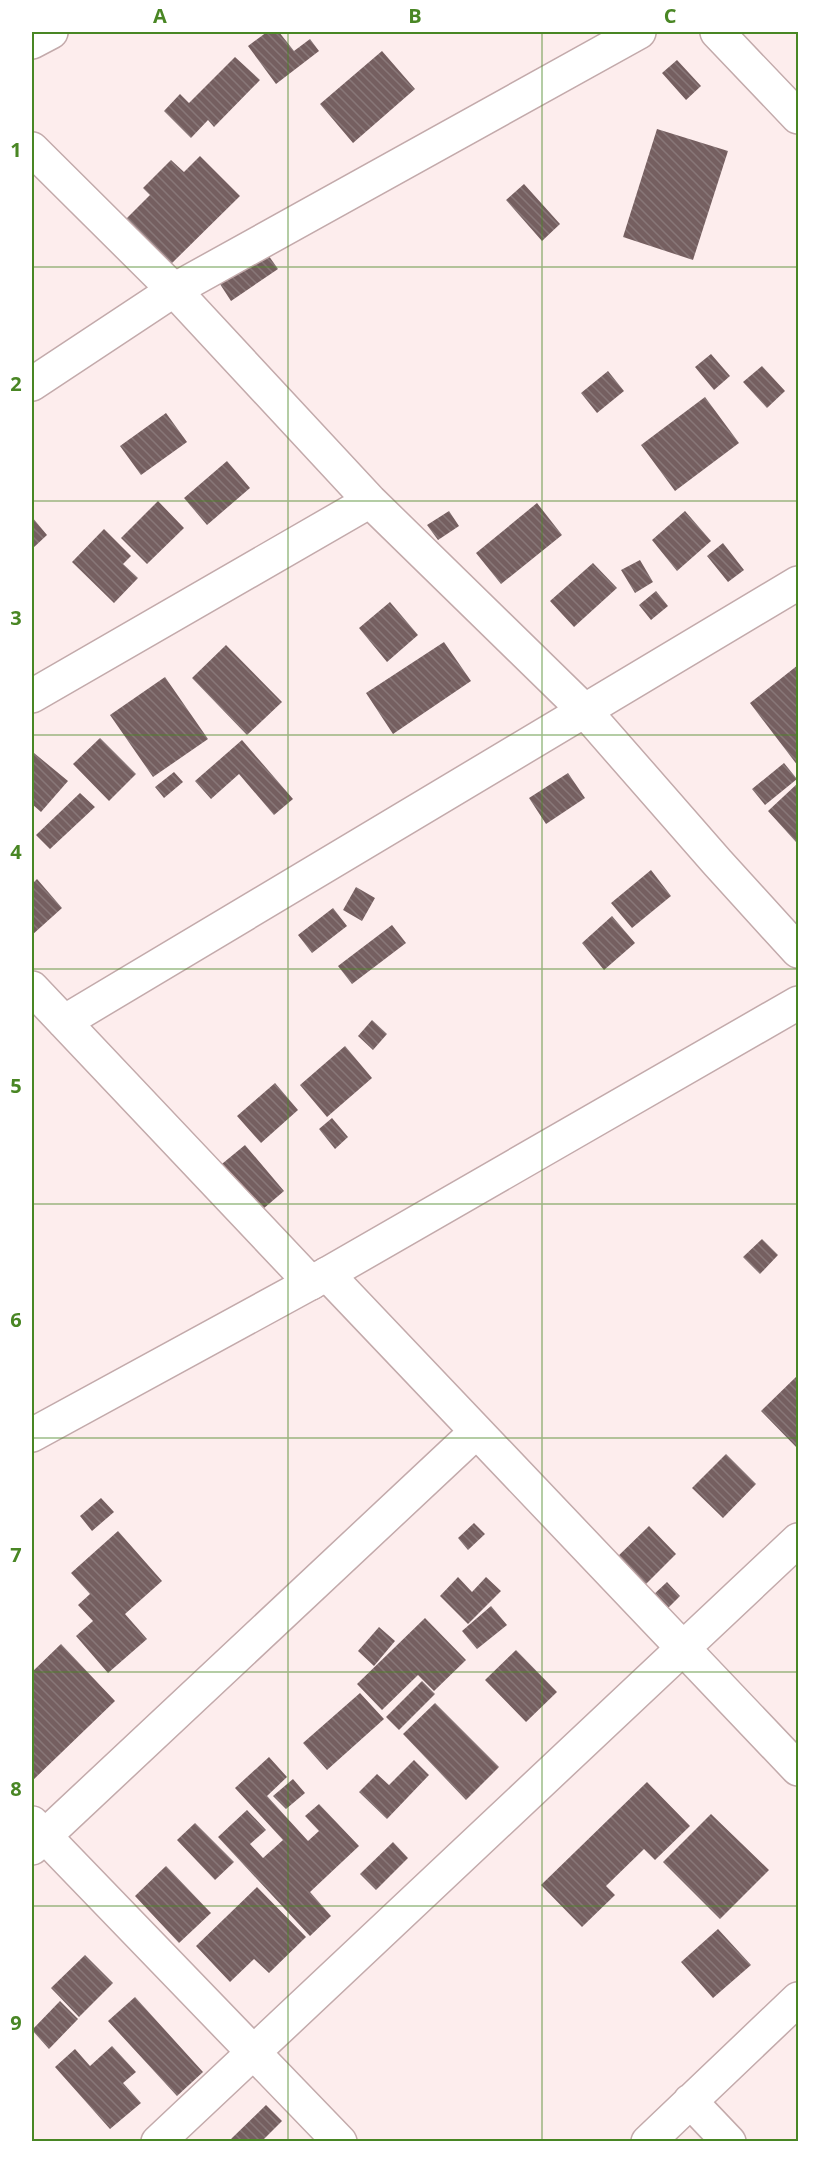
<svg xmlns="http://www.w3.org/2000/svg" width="830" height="2173" viewBox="0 0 830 2173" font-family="'Open Sans',sans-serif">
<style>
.building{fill:url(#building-back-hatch)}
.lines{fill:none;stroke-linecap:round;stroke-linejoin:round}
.minor-casing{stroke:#c3aaab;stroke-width:36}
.tertiary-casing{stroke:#c3aaab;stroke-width:36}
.minor{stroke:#fff;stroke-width:33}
.tertiary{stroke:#fff;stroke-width:33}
.grid{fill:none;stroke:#498624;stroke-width:1.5;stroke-opacity:0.55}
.neatline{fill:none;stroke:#498624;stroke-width:2}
.grid-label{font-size:20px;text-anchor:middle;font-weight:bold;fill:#498624}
</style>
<defs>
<pattern id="building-back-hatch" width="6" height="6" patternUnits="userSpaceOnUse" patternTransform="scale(1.5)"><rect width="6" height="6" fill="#755f60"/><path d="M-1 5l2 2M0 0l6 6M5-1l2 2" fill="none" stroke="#887778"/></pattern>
</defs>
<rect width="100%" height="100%" fill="#fdeded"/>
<!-- building -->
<path class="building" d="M267,32H279L294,51L310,39L319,51L276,84L248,46Z
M382,51L415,89L353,143L320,104Z
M235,57L260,80L214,127L208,120L191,138L164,111L180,94L189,103Z
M677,60L701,86L686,100L662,73Z
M657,129L728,151L693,260L623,237Z
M200,156L240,196L168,267L124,221L150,195L143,188L171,160L184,172Z
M524,184L560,224L542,241L506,200Z
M264,249L278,269L231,301L218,281Z
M711,354L730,376L714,390L695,367Z
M762,366L785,391L767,408L743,382Z
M608,371L624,391L597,413L581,393Z
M705,397L739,443L675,491L641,445Z
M166,413L187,442L141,475L120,446Z
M227,461L250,488L207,525L184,498Z
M158,501L184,528L147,564L121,538Z
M537,503L562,535L501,584L476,553Z
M449,511L459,526L438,540L427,525Z
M685,511L711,541L677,571L652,540Z
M32,517L47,535L32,549Z
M104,529L131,556L123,564L138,578L114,603L72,562Z
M723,543L744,570L728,582L707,556Z
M640,560L653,582L635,593L621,570Z
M593,563L617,588L574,627L550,601Z
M656,591L668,606L651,620L639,605Z
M390,602L418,635L387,662L359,628Z
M444,642L471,681L393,734L366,693Z
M226,645L282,702L247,735L192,678Z
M798,665V766L750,703Z
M165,677L208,739L153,777L110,715Z
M100,738L136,774L109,801L73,764Z
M242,740L293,799L274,815L239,774L211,799L195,781Z
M34,753L68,781L41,812L32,804V756Z
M784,763L797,779L765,805L752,789Z
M174,772L183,782L164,798L155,787Z
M568,773L585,798L546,824L529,798Z
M798,783V840L796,842L768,811Z
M80,793L95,807L50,849L36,835Z
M651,870L671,896L632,928L611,903Z
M37,879L62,908L32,935V884Z
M356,887L375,898L362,921L343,910Z
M333,908L347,926L312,953L298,935Z
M612,916L635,943L604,970L582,943Z
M392,925L406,943L352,984L338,966Z
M372,1020L387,1034L373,1050L358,1036Z
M345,1046L372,1078L327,1117L300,1085Z
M275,1083L298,1110L261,1143L237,1116Z
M332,1118L348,1137L335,1149L319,1129Z
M245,1145L284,1191L256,1215L217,1168Z
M762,1239L778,1255L760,1274L743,1257Z
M798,1375V1449L761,1411Z
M726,1454L756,1484L723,1518L692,1488Z
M101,1498L114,1512L92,1531L80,1516Z
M474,1523L485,1534L468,1550L458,1538Z
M649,1526L676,1554L641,1589L614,1560Z
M118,1531L162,1581L125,1614L147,1639L108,1673L76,1636L93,1621L78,1605L90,1594L71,1573Z
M458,1577L472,1592L486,1577L501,1591L468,1624L440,1596Z
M667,1582L680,1596L665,1611L651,1597Z
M491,1606L507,1625L477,1649L462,1631Z
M425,1618L466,1660L434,1691L418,1675L382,1710L357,1684Z
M379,1627L395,1641L374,1666L358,1651Z
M61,1644L115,1701L32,1781V1672Z
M516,1650L557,1692L526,1722L485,1680Z
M422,1681L435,1694L399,1730L386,1717Z
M360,1693L384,1719L327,1770L303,1743Z
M435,1703L499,1767L466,1800L403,1734Z
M269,1757L287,1777L267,1796L308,1841L319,1831L305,1816L319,1804L359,1846L310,1892L331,1916L310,1936L218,1837L247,1810L266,1830L250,1844L263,1858L283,1840L235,1788Z
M414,1760L429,1775L387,1819L359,1792L377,1774L389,1785Z
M293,1779L305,1793L286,1809L273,1796Z
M647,1782L690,1826L655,1860L644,1849L606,1886L615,1895L582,1927L541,1885Z
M711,1814L769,1870L720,1919L663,1862Z
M195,1823L234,1862L215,1880L177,1840Z
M393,1842L408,1858L376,1890L360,1874Z
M166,1866L211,1913L179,1943L135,1896Z
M257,1887L306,1937L269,1973L254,1959L230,1982L196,1946Z
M718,1929L751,1965L713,1998L681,1962Z
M85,1955L113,1983L79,2017L51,1988Z
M135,1997L203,2072L177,2096L108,2021Z
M60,2001L78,2019L49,2049L32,2030Z
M112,2046L136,2072L123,2083L141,2103L110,2129L55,2067L75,2049L90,2066Z
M266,2105L282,2121L261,2142H233L231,2139Z"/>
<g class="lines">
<defs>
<path id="minor" d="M717,32L798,117
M32,42L51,32
M32,149L174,290L370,501L584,710L717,862L798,951
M32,384L174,290L639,32
M32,696L370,501
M32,988L311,1283
M64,1022L798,583
M327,1274L798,1769
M32,1823L340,2142
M32,1848L476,1432
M690,2101L729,2142
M158,2142L798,1540
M648,2142L798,1999"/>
<path id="tertiary" d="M32,1435L327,1274L798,1003"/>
</defs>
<!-- minor casing -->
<use href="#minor" class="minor-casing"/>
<!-- tertiary casing -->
<use href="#tertiary" class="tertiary-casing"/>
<!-- minor -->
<use href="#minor" class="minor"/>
<!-- tertiary -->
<use href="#tertiary" class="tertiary"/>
</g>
<!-- grid -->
<path class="grid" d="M288,32V2142M542,32V2142M32,267H798M32,501H798M32,735H798M32,969H798M32,1204H798M32,1438H798M32,1672H798M32,1906H798"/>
<!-- border -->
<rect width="830" height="2173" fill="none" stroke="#ffffff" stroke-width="66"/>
<rect x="33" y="33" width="764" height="2107" class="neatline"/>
<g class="grid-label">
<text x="160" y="23">A</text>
<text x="415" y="23">B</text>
<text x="670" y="23">C</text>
<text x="16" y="157">1</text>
<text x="16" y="391">2</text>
<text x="16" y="625">3</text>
<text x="16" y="859">4</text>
<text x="16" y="1093">5</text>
<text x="16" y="1327">6</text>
<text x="16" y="1562">7</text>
<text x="16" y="1796">8</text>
<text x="16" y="2030">9</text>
</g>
</svg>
